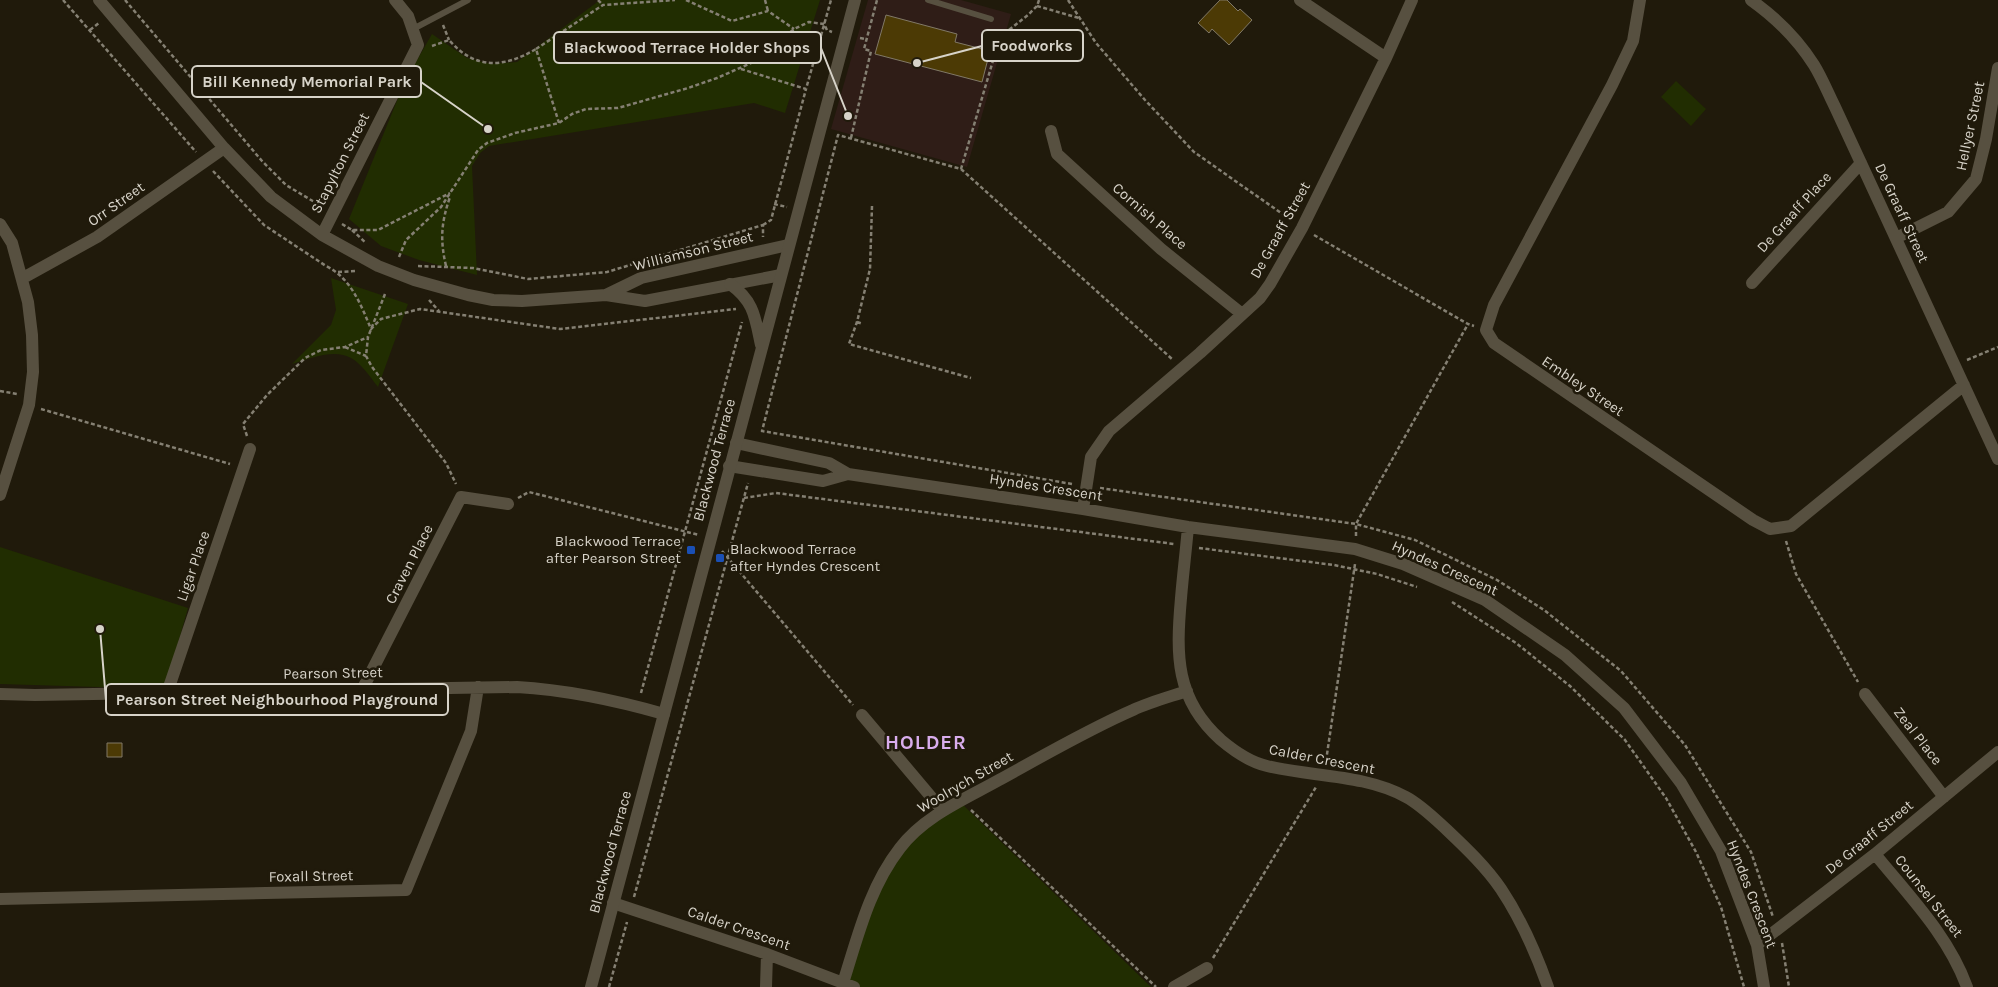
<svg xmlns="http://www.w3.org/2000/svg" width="1998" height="987" viewBox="0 0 1998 987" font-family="Karla,sans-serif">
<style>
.commercial{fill:#2f1d17}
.green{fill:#212d01}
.building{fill:#4c3a05;stroke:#817967}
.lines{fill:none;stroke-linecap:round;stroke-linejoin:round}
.path{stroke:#858073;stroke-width:2.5;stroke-dasharray:4 2.5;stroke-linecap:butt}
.service{stroke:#575040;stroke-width:6}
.minor{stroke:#575040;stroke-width:12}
.tertiary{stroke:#575040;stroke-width:12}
.transit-dot{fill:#1a4fb4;stroke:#201a0b;stroke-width:2}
.labels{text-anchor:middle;stroke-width:5;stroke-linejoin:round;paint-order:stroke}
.street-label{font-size:15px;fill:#d7d3c9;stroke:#201a0b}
.poi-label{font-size:15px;fill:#d7d3c9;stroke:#201a0b;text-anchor:end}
.district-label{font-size:20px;font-weight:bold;letter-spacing:1px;fill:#d9aded;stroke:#201a0b}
.leader{fill:none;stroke:#d7d3c9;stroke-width:2}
.callout-dot{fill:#d7d3c9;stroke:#201a0b;stroke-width:2}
.callout{fill:#201a0b;stroke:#d7d3c9;stroke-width:2}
.callout-label{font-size:16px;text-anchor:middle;font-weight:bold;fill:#d7d3c9}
</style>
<rect width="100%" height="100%" fill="#201a0b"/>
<!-- commercial -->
<path class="commercial" d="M868,0H961L1011,14L967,167L831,129Z"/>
<!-- green -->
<path class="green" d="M600,0H820L785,113L754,103L489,146L480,153L472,166L477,275L419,260L381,246L349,219L405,81L432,34L467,58L491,64L517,62Z
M1676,81L1706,109L1691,126L1661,97Z
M331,278L408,304L378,387C370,377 362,364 351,358C334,348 309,359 292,364L331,325L336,310Z
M0,547L188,608L165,689L0,684Z
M958,800L1151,987H860L845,980L885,858L939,810Z"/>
<!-- building -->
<path class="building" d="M1220,0H1227L1238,11L1240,9L1252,20L1229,45L1212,29L1209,33L1198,23Z
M886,15L957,34L955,42L990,51L982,82L875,54Z
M107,743H122V757H107Z"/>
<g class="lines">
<!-- path -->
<path class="path" d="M63,0L196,152
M125,0L262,161L286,185L321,206
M598,0L603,5
M686,0L732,21L768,11L794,29
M765,0L768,11
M1039,0L1037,6L1028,15L1000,37L961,169L838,135L762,431L1072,484
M1068,0L1096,43L1145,100L1194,152L1291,220
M1037,6L1079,18
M443,25L449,40
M90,30L99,23
M860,38L866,39
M432,46L449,40C475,70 504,68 536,49L559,123
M536,49L603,5L675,0
M741,69L806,89L831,0
M851,138L871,51L864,49L877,0
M961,169L1172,359
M213,171L264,225L326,266C351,278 361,305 371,329L381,319L420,309L560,329L736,309
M774,204L787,207
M872,206L870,269L857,322L849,344L971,378
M342,224L352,230H378L450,193
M763,225L771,220L806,89
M352,230L366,243
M1314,235L1468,324L1474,326
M399,257L406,240L441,207L478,150L487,143L515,133L559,123L572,114L586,109L618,108L688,88L717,78L758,60L794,29L809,22L824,24L827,30L832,32
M418,266L473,268L528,279L607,272L763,225V237
M446,266C440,240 441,223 450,197
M338,272L356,271
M385,294L368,337L366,356L372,367L446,463L456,484
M429,300L439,311
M857,322L863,324
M345,347L366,356
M1967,360L1998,347
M0,391L17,394
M41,409L230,464
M247,436L243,424L267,395L305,358L321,350L345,347L368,337
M1100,488L1356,524L1415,540L1497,580L1544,610L1621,671L1685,745L1751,852L1773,917
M518,498L529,492L699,535
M744,498L776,493L1174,544
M1356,536V524L1468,324
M1786,541L1796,574L1858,682
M1199,548L1334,565L1377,574L1417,587
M722,551L853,705
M1452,602L1516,643L1570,686L1625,740L1666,798L1696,852L1721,907L1744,987
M641,693L742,322
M1326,761L1355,564
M971,810L1156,987
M634,897L748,483
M1782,943L1789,987
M1213,958L1316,787
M609,987L627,922"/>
<!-- service -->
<path class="service" d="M928,0L991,19
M413,29L468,0"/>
<!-- minor -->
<path class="minor" d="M99,0L224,148L271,197L322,235L378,266L414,280L468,295L493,300L522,301L606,295L645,301L781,275
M1300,0L1386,58
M1640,0L1633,41L1612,85L1494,305L1486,330L1494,343L1753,520L1770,529L1791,526L1964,385
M1751,0C1775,17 1798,40 1814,65C1822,78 1828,93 1835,107L1998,459
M1051,131L1057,154L1161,249L1242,314
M0,224L12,243L28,302L32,335L33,372L29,405L0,495
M322,235L418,45L408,16L395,0
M1896,238L1948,212L1976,179L1986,139L1998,68
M23,278L97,237L224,148
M1752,283L1861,163
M606,295L641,278L788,245
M736,443L829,463L848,474L1083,509L1188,527L1355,549L1403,564L1485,600L1565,655L1624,708L1681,783L1721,851L1757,945L1764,987
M729,466L823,481L848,474
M1083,509L1091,457L1109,431L1200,353L1260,298L1270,284L1302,228L1386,58L1412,0
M1188,527C1186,550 1183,574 1181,598C1176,655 1175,699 1221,740C1234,751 1250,762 1267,766C1312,777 1364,774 1406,797C1421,805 1435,819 1447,830C1466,848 1486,867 1501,889C1521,919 1536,953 1548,987
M363,688L461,497L508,504
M167,693L250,449
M0,694L35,695L517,687C568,690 615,700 664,714
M1865,694L1944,797
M862,715L943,811
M1875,854C1909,896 1948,935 1967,987
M0,899L406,890L471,731L478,687
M613,903L767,954L854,987
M1757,945L1875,854L1998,752
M843,983C858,936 869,888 900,848C924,816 965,799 999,780C1043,756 1087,730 1133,710C1150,702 1169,697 1187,691
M766,987L767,954
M1174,987L1207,968"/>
<!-- tertiary -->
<path class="tertiary" d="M730,284C754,301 755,317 761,345
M591,987L855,0"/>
</g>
<!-- markers -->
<g class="transit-dot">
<rect x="686" y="545" width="10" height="10" rx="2.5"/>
<rect x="715" y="553" width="10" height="10" rx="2.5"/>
</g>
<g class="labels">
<!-- street labels -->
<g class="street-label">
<text transform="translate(1970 126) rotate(-78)" y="5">Hellyer Street</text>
<text transform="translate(340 163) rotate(-63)" y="5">Stapylton Street</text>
<text transform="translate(116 204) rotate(-35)" y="5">Orr Street</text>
<text transform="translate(1794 212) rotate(-48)" y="5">De Graaff Place</text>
<text transform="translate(1902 213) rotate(65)" y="5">De Graaff Street</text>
<text transform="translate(1150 216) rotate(41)" y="5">Cornish Place</text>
<text transform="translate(1280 230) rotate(-61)" y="5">De Graaff Street</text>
<text transform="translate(693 251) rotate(-14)" y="5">Williamson Street</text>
<text transform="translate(1583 386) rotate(34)" y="5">Embley Street</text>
<text transform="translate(714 460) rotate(-75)" y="5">Blackwood Terrace</text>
<text transform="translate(1046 487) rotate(9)" y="5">Hyndes Crescent</text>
<text transform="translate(409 564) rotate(-63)" y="5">Craven Place</text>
<text transform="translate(193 566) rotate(-71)" y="5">Ligar Place</text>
<text transform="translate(1445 568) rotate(24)" y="5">Hyndes Crescent</text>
<text transform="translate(333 673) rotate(-1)" y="5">Pearson Street</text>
<text transform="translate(1918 736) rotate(52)" y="5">Zeal Place</text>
<text transform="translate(1322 759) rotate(11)" y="5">Calder Crescent</text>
<text transform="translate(965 782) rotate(-30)" y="5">Woolrych Street</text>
<text transform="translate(1869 837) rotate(-39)" y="5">De Graaff Street</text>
<text transform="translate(610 852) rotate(-75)" y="5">Blackwood Terrace</text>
<text transform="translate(311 876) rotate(-1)" y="5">Foxall Street</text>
<text transform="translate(1752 894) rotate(69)" y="5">Hyndes Crescent</text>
<text transform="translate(1929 896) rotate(52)" y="5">Counsel Street</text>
<text transform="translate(739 928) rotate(19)" y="5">Calder Crescent</text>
</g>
<!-- poi labels -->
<g class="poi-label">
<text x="681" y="546">Blackwood Terrace<tspan x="681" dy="17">after Pearson Street</tspan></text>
<text x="730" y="554" text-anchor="start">Blackwood Terrace<tspan x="730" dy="17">after Hyndes Crescent</tspan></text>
</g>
<!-- district labels -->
<g class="district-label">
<text x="926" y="749">HOLDER</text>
</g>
</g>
<!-- callouts -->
<path class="leader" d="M917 63L982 46M848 116L821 48M488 129L421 82M100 629L106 700"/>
<g class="callout-dot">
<circle cx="917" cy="63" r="5"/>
<circle cx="848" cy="116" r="5"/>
<circle cx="488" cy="129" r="5"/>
<circle cx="100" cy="629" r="5"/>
</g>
<g class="callout">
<rect x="982" y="30" width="101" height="31" rx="5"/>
<rect x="554" y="32" width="267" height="31" rx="5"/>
<rect x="192" y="66" width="229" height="31" rx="5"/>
<rect x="106" y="684" width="342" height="31" rx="5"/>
</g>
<g class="callout-label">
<text x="1032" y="51">Foodworks</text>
<text x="687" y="53">Blackwood Terrace Holder Shops</text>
<text x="307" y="87">Bill Kennedy Memorial Park</text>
<text x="277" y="705">Pearson Street Neighbourhood Playground</text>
</g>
</svg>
